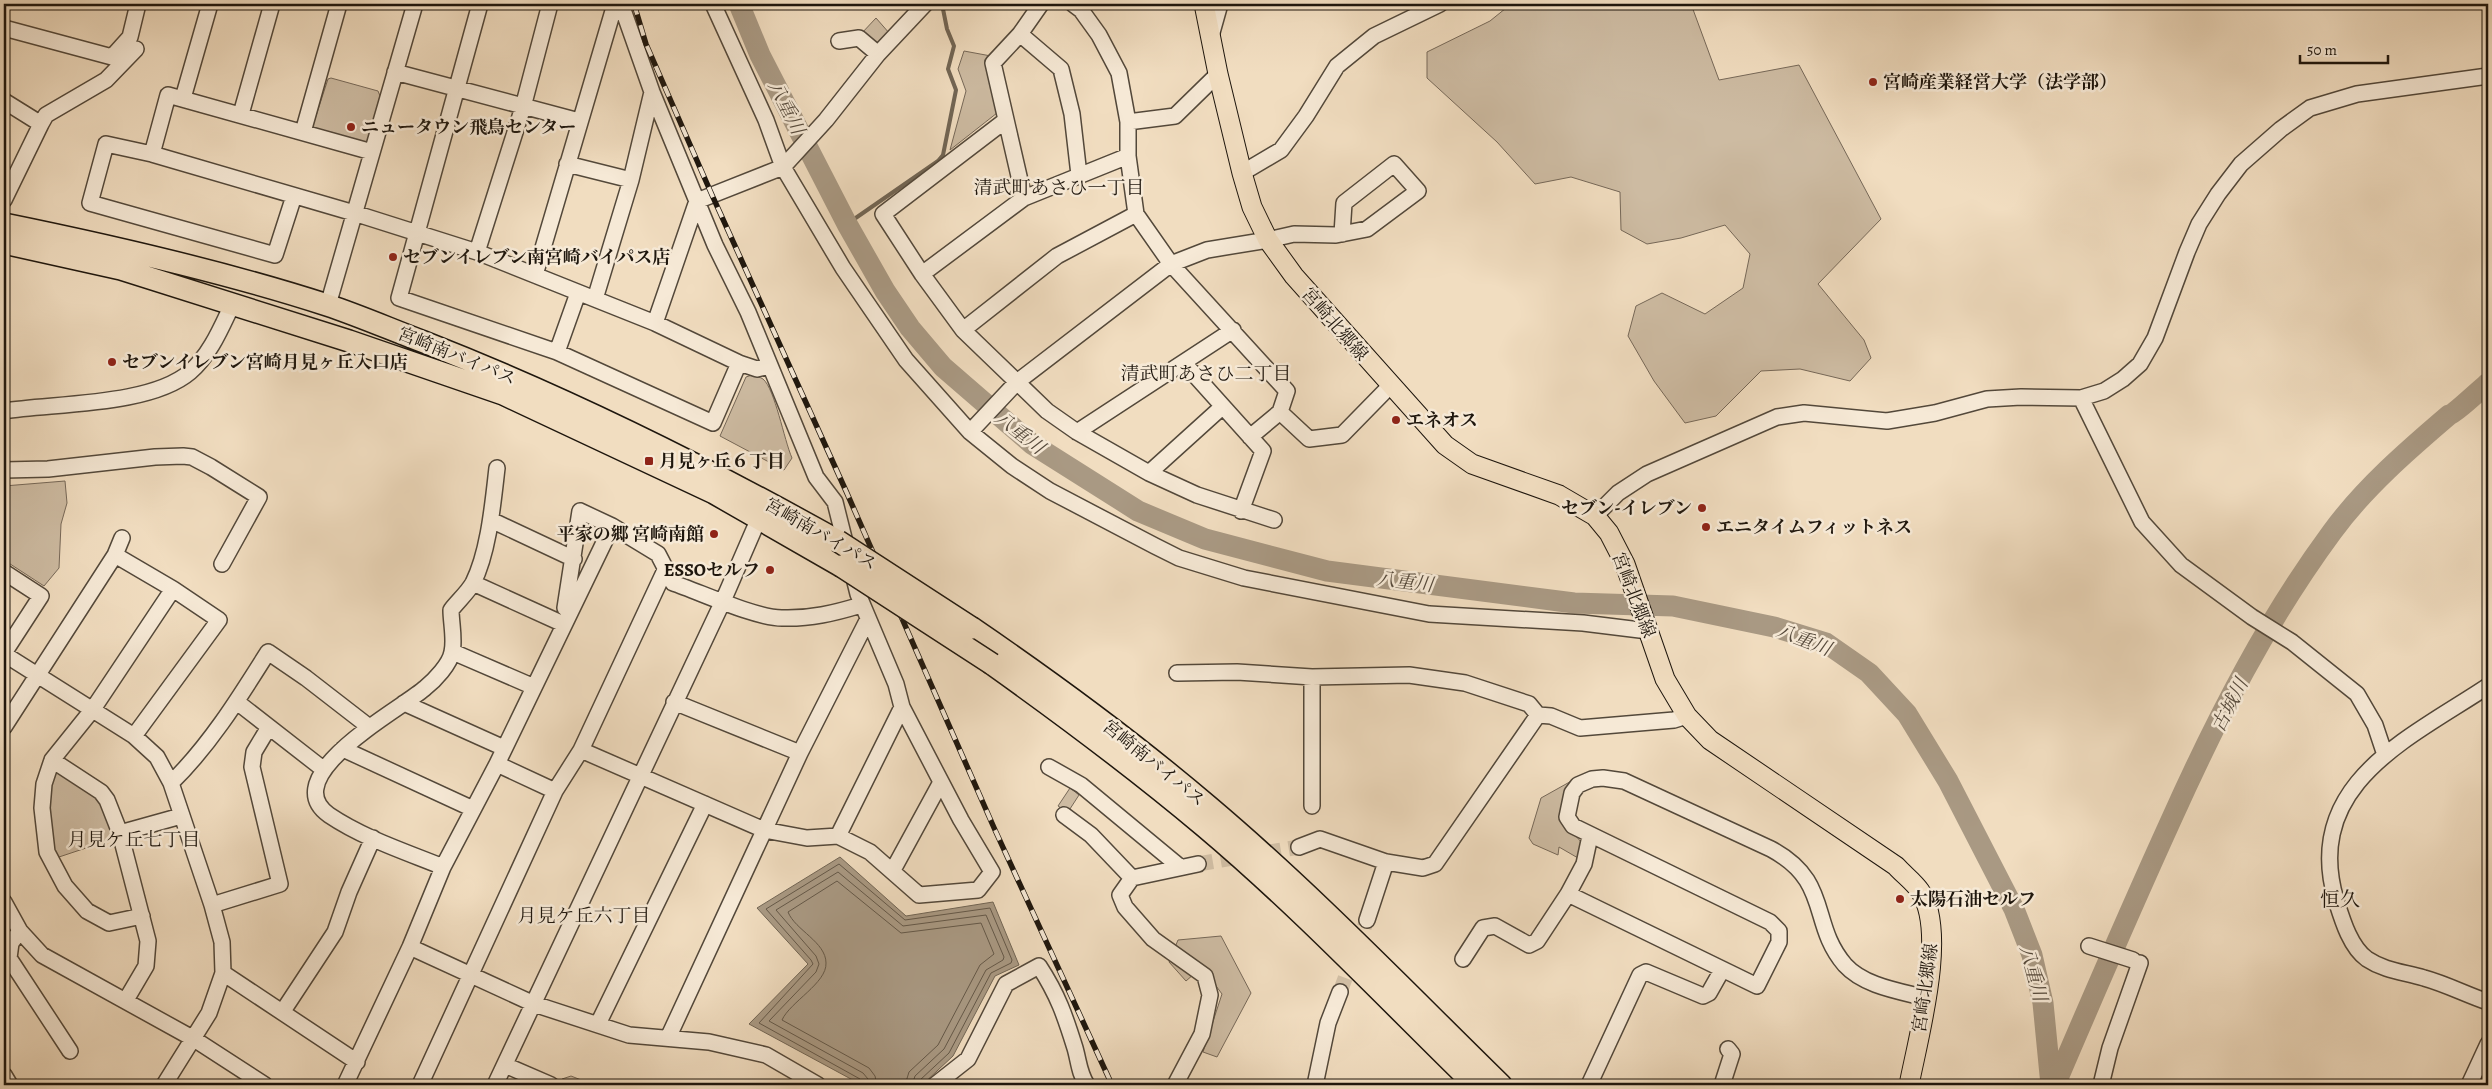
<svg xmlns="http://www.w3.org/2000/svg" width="2492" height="1089" viewBox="0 0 2492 1089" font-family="Alegreya,'Noto Serif JP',serif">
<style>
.green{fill:#cdbba2;stroke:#766858}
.water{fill:#a99983;stroke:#716554}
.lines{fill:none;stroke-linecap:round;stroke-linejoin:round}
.shore{stroke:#645848;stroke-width:1}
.stream{stroke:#716554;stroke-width:4}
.river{stroke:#a99983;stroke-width:21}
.minor-tunnel{stroke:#d1bfa5;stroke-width:15;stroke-dasharray:15 8;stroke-linecap:butt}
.minor-casing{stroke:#53483a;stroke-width:18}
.major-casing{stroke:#1e160d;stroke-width:21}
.highway-casing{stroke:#1e160d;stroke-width:24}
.minor{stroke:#f6e9d6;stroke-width:15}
.major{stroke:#f1ddc0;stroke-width:19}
.highway{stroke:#f1ddc0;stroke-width:21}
.rail-casing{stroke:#1e160d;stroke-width:5.5}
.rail{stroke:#f6e9d6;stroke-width:4;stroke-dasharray:11;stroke-linecap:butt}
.highway-bridge-casing{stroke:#1e160d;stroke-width:24;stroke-linecap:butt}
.highway-bridge{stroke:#f1ddc0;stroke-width:21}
.poi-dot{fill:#8f2418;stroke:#f6e9d6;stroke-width:2}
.labels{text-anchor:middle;stroke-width:5;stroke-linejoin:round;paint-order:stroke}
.poi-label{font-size:18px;font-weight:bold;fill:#1e160d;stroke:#f6e9d6;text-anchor:start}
.street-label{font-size:18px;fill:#1e160d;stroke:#f6e9d6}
.water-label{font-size:19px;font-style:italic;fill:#564a3c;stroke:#f6e9d6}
.neighbourhood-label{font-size:19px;fill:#1e160d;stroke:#f6e9d6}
.quarter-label{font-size:20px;fill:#1e160d;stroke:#f6e9d6}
</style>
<rect width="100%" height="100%" fill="#f1ddc0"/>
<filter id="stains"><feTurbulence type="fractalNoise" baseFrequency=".004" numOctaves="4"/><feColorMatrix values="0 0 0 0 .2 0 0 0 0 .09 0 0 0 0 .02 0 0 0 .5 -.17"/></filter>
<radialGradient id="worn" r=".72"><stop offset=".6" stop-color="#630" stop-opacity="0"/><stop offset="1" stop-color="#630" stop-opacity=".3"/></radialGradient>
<!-- green -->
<path class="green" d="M1511,4H1691L1719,80L1799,65L1881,219L1818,284L1864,340L1871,358L1850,381L1800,369L1761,371L1716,416L1685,423L1654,381L1628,336L1636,306L1662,293L1705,314L1743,288L1750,254L1725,225L1681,238L1647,244L1621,230L1620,192L1571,177L1535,184L1497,142L1427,78V52L1490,21Z
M876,18L890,34L876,48L861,34Z
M964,51L991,56L997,113L950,150L966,91L958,69Z
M331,78L378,91L380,96L368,144L316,131L313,125L328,79Z
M752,375C755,376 760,377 763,379C775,389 784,440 792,458L784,470L720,436L746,377Z
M65,481L67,503L61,524L59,568L44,586L4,560V486Z
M60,770L98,795L116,838L56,858C48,829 47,802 53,772Z
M1575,779L1564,823L1583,844L1578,858L1559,847L1558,855L1533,844L1529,838L1541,798Z
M1070,788L1079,795L1068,812L1058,806Z
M1221,936L1251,993L1217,1057L1203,1052L1222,994L1202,967L1186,981L1169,962L1178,940Z
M571,1076L594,1085H562V1079Z"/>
<!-- water -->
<path class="water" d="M840,857L906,916L993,902L1019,965L995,976L953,1056L922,1085H862L749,1024L808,964L757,908Z"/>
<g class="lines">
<!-- shore -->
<path class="shore" d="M863,1085L860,1079L759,1023L813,964L811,960L766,909L839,864L905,920L990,908L1012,960L1011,963L991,973L949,1053L920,1080L919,1085
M869,1085L868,1079L863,1073L769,1021L816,972L819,964L816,956L776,910L838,872L903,926L986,915L1004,957L1003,960L986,970L944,1049L915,1076L912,1085
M877,1085L875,1076L869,1068L782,1020C790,1002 827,983 826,963C826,942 795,930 788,912L837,881L901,933L981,923L994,954L980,965L938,1045L909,1072L905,1085"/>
<!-- stream -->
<path class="stream" d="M847,224L938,161L943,155L956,90L948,69L954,46L947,29L942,4"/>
<!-- river -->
<path class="river" d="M739,4L760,55L847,224L885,291L910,328L943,367L1032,444L1138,511L1205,539L1327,571L1574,603L1673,606L1774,627L1826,643L1869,673L1907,714L1948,781L2014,909L2032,955L2043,1003L2051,1085
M2055,1085C2093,996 2132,906 2172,818C2217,718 2267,620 2332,532C2364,488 2408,450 2449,415C2454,414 2481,389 2488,383"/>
<!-- minor-tunnel -->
<path class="minor-tunnel" d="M1198,864L1299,847
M1340,992L1367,920"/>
<defs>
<path id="minor" d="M480,4L399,298L557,352L713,423L739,363
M713,4L766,120L783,167L843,268L906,360L970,432L1012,466L1050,491L1155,546L1179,558L1244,578L1429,614L1583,623L1648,631
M1073,4L1081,10L1099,35L1119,73L1128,122V156L1136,214L1171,264L1287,391L1280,412L1250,437
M4,28L112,57L130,37L138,4
M1020,34L1061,69L1072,114L1079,175
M1211,36L1220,4
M839,41L859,38L878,54
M395,72L579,121
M183,98L210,4
M4,101L41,124L4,200
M241,114L272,4
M1006,120L883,214L922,274L963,330L1047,411L1077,432L1149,473L1197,495L1274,520
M1128,122L1175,116L1218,74
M41,124L46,115L106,80L136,49
M303,132L339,4
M152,154L168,95L372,152
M567,164L631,180
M1242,173L1281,150L1306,116L1337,66L1374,36L1440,4
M294,196L275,255L90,203L106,144L152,154L354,213L477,252L655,323L739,363L757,369L770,366
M1024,198L993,63L1020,34L1041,4
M697,201L783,167L826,120L878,54L925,4
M477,252L523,107L550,4
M922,274L1024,198L1128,156
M535,275L615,4
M595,299L631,180L652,92
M328,305L415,4
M655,323L697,201
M963,330L1057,256L1136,214
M557,352L578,293
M1184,363L1263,451L1241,511
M2081,398L2142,522L2181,565L2252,617L2292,642L2357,694L2375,725L2385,755
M4,411C55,403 150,406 190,372C210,355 221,328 232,305
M1280,412L1309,439L1342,435L1390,386
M970,432L1017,382L1171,264L1207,250L1268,240L1294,234L1336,235L1367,229L1418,191L1394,164L1344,203L1342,234
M1077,432L1233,330
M4,470L48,469L155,457L183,456L192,457L211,467L259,497L222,564
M1149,473L1222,407
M1595,516L1618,493L1647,474L1777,417L1804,413L1887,421L1935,413L1987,399L2021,397L2081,398L2104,391L2123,379L2140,364L2155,338L2187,252L2199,224L2218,194L2241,164L2281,129L2310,108L2357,94L2488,76
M491,520L574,559
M115,555L173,589L219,620L134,736
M4,572L41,596L4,653
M473,583L561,623
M565,608L580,511L612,526L658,554L673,583C700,592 755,618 782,618C810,619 835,613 861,605
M453,652L534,687
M4,654L134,736L157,757L171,783L212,905L222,942L223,973L209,1013L164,1085
M1177,673L1237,672L1312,677L1409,675L1465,683L1529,704L1538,715L1551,716L1580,728L1674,720L1687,716
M1312,677V806
M2488,686C2410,738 2302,784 2336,900C2342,919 2350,947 2367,959C2385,971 2404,972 2424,978C2446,984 2467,995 2488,1002
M237,702L323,769
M674,702L800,753
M404,703L504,748
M4,727L115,555L122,538
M343,749L473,809
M581,750L764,830L807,838L838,836L870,852L919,895L978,890L992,872L961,820L902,707L896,684L858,594L835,502L816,477L748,312L715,245L652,92L621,4
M52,760L101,792L107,800L120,833
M497,764L555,791
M1049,767L1081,785L1180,867
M171,783C210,745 239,698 268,652L306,678L368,726
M1064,815L1091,835L1132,878
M838,836L902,707
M1590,836L1584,864L1568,894L1757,986L1779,942V931L1770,922L1573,826L1567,817L1572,793L1578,785L1592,779L1603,778L1624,781L1771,849C1832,882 1809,923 1845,965C1864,986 1899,991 1926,998
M1299,847L1320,839L1386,862L1423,868L1435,864L1538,715
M443,867C406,852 363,838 329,815C274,776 403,708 425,688C435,680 450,664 452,652C455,640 451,622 451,610C458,601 468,592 473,583C489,551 493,502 497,468
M893,870L941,782
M4,902L20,931L42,955L194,1039L265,1085
M212,905L280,884L252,767L254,752L269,727
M142,916L109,923L87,911L65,886L47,852L42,808L44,784L52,760L93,709L173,589
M1367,920L1386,862
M20,931L11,943L9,958L70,1051
M2089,946L2133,960
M410,947L534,1004L629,1035L709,1042L766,1055L818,1085
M1463,959L1483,928L1495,926L1529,945L1537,941L1568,894
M223,973L357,1062
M126,1000L146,966L148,941L120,833L181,816
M283,1011L335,932L349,892L373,838
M598,1024L705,804
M668,1038L800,753L868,619
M505,1065L551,1085
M4,1075L10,1085
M345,1085L410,947L443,867L497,764L612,526
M420,1085L555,791L581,750L666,568
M495,1085L723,601L759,518
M935,1085L968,1059L1006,984L1039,966C1058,995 1065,1016 1075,1048C1079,1062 1079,1073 1087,1085
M1175,1085L1202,1034L1210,995L1205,976L1153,939L1125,907L1120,895L1132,878L1198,864
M1315,1085L1328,1023L1340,992
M1589,1085L1640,975L1646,972L1703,996L1709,993L1722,970
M1722,1085L1732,1054L1728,1049
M2101,1085L2110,1048L2140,963
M2469,1085L2488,1044"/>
<path id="major" d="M1204,4L1218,74L1242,173L1252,207L1268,240L1294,276L1445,445L1472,464L1559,495L1595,516L1609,533L1625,564L1665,679L1687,716L1710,740L1896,866C1903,874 1914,882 1920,891C1948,932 1918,1038 1909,1085"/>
<path id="highway" d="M4,224C112,246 222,271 327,305C360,316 392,330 424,342C567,398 704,466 838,541
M4,243L121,269L349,341L503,394L714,493L841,566
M972,628C1054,684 1133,742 1208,806C1311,893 1405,991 1501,1085
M992,664C1065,716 1136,769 1205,827C1300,907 1386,998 1475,1085"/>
</defs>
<!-- minor casing -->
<use href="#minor" class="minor-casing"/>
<!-- major casing -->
<use href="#major" class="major-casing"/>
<!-- highway casing -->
<use href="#highway" class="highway-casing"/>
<!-- minor -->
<use href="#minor" class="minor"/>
<!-- major -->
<use href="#major" class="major"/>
<!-- highway -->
<use href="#highway" class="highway"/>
<defs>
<path id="rail" d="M634,4L646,44L712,195L846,491L995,830L1112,1085"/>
</defs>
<!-- rail casing -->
<use href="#rail" class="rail-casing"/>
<!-- rail -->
<use href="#rail" class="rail"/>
<defs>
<path id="highway-bridge" d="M838,541L972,628
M841,566L992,664"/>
</defs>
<!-- highway-bridge casing -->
<use href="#highway-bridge" class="highway-bridge-casing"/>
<!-- highway-bridge -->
<use href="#highway-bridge" class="highway-bridge"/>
</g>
<!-- markers -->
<g class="poi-dot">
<circle cx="1873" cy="82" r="5"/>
<circle cx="351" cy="127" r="5"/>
<circle cx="393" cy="257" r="5"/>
<circle cx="112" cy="362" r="5"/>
<circle cx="1396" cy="420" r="5"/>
<rect x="644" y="456" width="10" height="10" rx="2.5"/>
<circle cx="1702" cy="508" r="5"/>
<circle cx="1706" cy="527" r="5"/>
<circle cx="714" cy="534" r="5"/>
<circle cx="770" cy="570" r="5"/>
<circle cx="1900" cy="899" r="5"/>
</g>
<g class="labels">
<!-- poi labels -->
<g class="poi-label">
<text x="1883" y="88">宮崎産業経営大学（法学部）</text>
<text x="361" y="133">ニュータウン飛鳥センター</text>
<text x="403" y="263">セブンイレブン南宮崎バイパス店</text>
<text x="122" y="368">セブンイレブン宮崎月見ヶ丘入口店</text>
<text x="1406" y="426">エネオス</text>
<text x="659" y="467">月見ヶ丘６丁目</text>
<text x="1692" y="514" text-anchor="end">セブン-イレブン</text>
<text x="1716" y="533">エニタイムフィットネス</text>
<text x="704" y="540" text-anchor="end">平家の郷 宮崎南館</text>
<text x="760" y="576" text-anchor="end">ESSOセルフ</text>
<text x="1910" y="905">太陽石油セルフ</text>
</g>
<!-- street labels -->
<g class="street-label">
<text transform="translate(1335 324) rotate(49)" y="6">宮崎北郷線</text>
<text transform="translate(457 356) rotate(22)" y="6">宮崎南バイパス</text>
<text transform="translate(821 534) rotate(30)" y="6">宮崎南バイパス</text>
<text transform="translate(1634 595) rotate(69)" y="6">宮崎北郷線</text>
<text transform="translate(1154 763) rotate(39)" y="6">宮崎南バイパス</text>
<text transform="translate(1925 988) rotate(-82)" y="6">宮崎北郷線</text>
</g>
<!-- water labels -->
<g class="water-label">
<text transform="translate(787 107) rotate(63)" y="7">八重川</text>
<text transform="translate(1020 432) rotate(38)" y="7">八重川</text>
<text transform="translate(1405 581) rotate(7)" y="7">八重川</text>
<text transform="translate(1804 639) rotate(21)" y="7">八重川</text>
<text transform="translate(2229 705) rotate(-63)" y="7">古城川</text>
<text transform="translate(2034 973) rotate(75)" y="7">八重川</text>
</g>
<!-- neighbourhood labels -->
<g class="neighbourhood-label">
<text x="1059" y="194">清武町あさひ一丁目</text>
<text x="1206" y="380">清武町あさひ二丁目</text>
<text x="134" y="846">月見ケ丘七丁目</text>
<text x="584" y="922">月見ケ丘六丁目</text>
</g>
<!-- quarter labels -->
<g class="quarter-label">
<text x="2340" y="906">恒久</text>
</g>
</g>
<!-- margin -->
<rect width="2492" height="1089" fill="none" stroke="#f1ddc0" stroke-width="20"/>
<rect x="5" y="5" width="2482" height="1079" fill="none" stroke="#1e160d" stroke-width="2.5"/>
<rect x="10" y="10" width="2472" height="1069" fill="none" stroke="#1e160d"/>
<!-- scale -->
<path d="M2300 55v8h88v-8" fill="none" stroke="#1e160d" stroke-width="2.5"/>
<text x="2307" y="55" font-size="15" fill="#1e160d" stroke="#f6e9d6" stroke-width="4" paint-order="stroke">50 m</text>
<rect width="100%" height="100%" filter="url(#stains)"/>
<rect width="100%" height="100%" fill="url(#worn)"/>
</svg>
